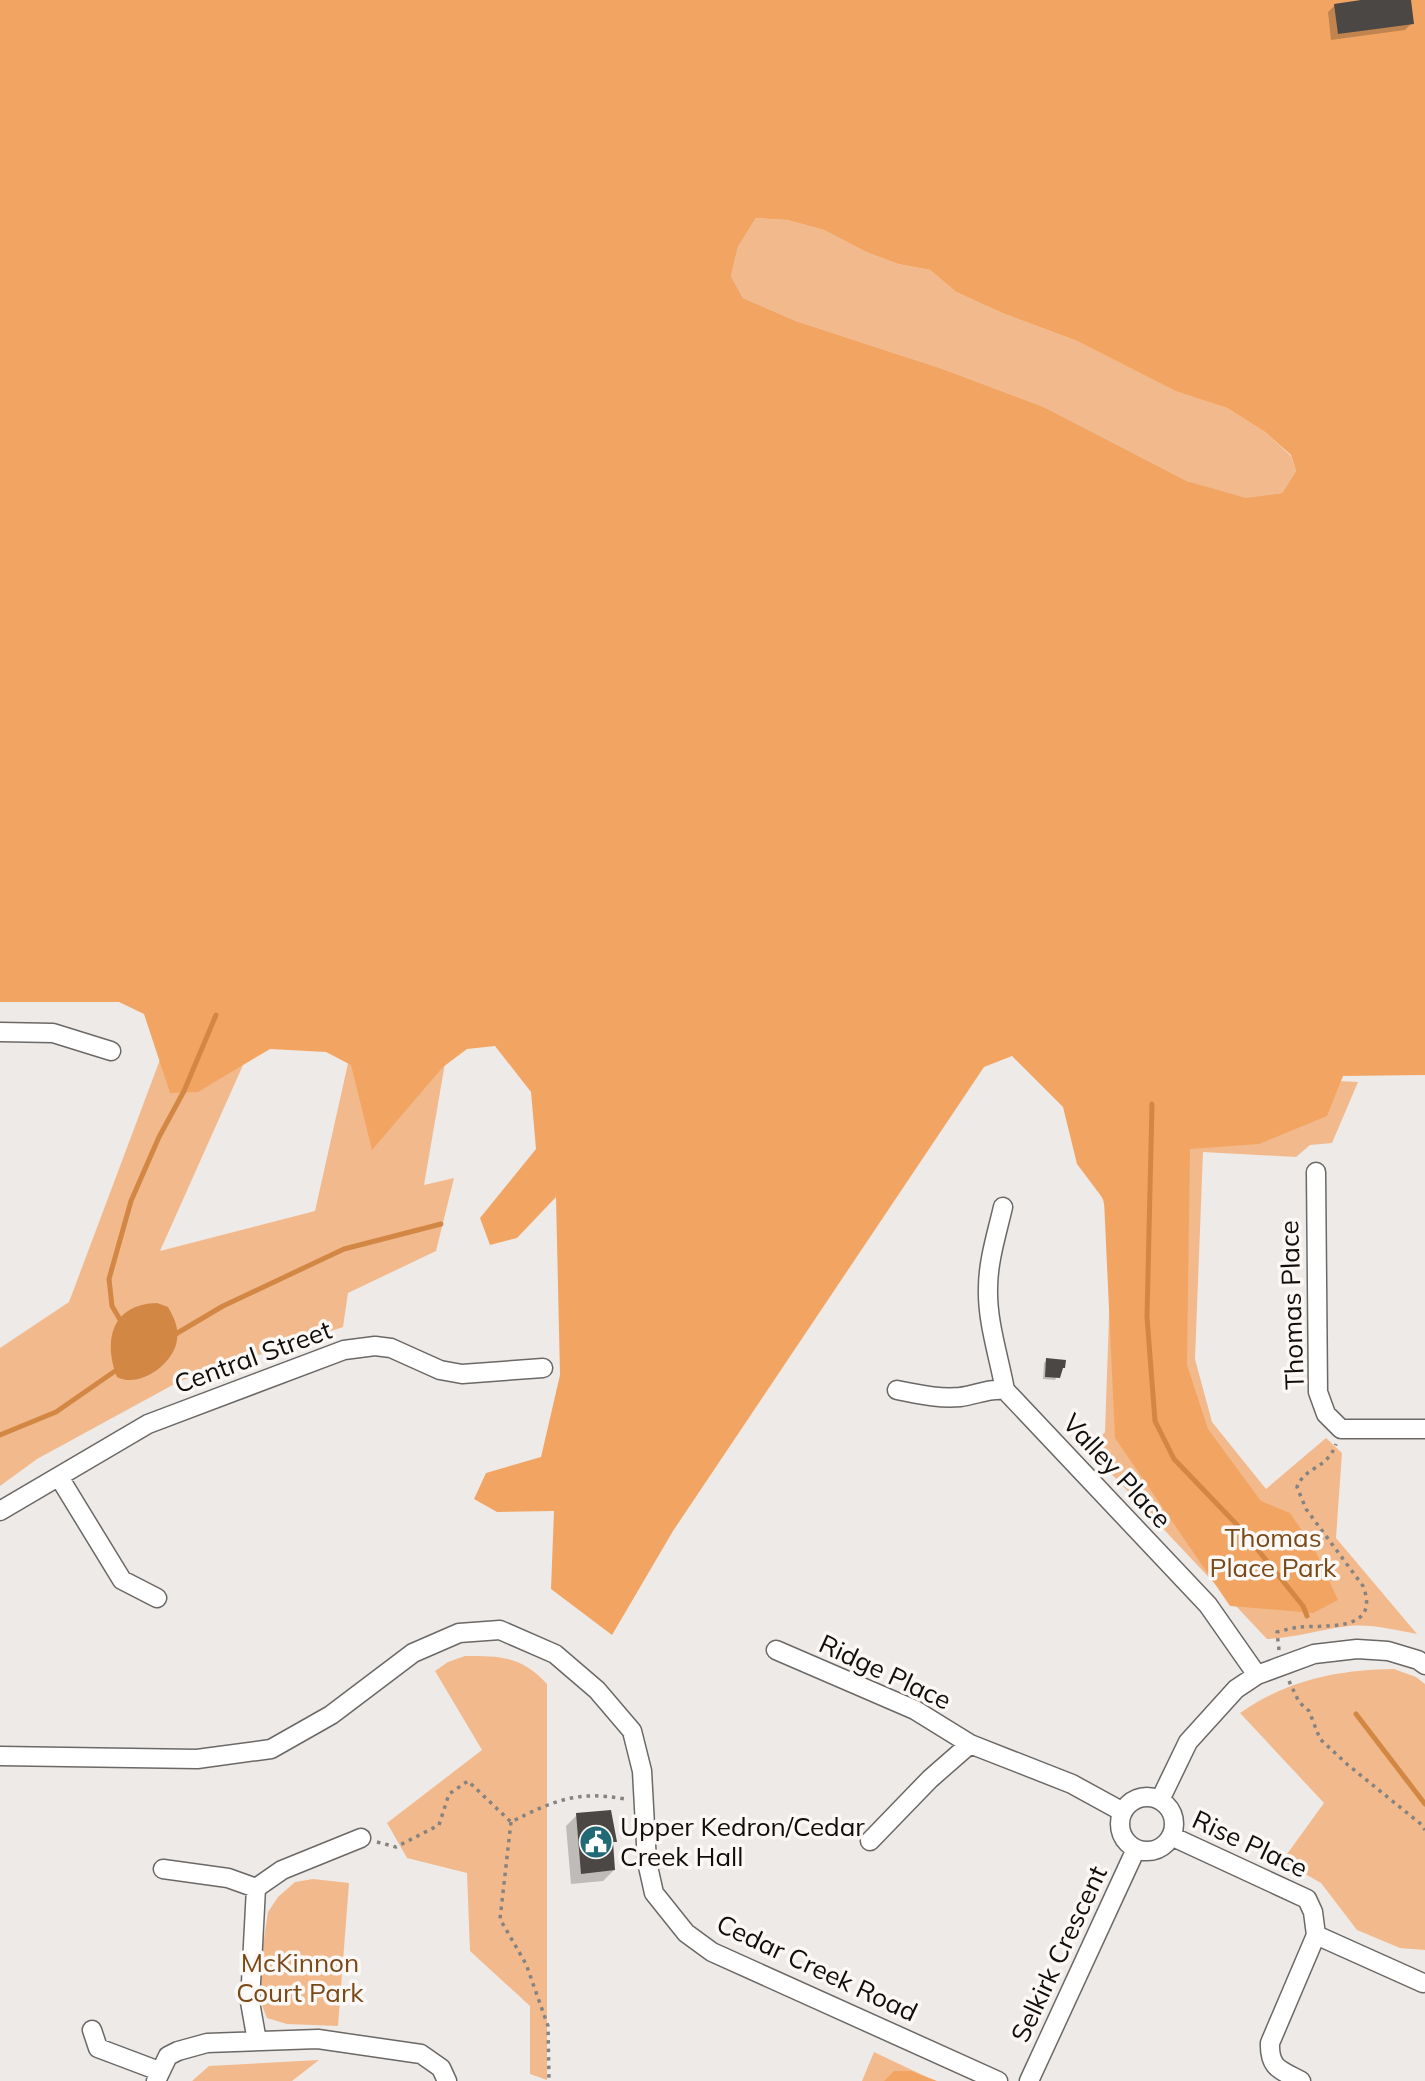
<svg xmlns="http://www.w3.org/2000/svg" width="1425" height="2081" viewBox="0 0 1425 2081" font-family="Mulish,sans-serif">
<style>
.green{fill:#f2ba8c}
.forest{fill:#f2a563;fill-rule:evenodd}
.water{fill:#d28844}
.shadow{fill:#0003}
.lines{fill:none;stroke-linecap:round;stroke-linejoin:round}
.stream{stroke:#d28844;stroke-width:5}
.building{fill:#4a4745}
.minor-casing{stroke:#6b6865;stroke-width:21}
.path{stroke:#858381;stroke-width:3.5;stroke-dasharray:3.5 5;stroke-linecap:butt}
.minor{stroke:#fff;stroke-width:18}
.labels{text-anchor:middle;stroke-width:7;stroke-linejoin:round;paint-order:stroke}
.street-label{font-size:26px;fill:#0f0e0d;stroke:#fbf8f5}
.park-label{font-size:26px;fill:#7a4918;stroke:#fbf8f5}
.poi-label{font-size:26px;fill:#0f0e0d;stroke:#fbf8f5;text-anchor:start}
</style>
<rect width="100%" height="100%" fill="#eeeae8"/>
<!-- green -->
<path class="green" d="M756,218L787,220L824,230L866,252L898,264L930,270L956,292L1002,313L1077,341L1176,390L1227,408L1265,432L1291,456L1296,471L1282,493L1246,499L1187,481L1044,407L943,369L796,321L743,298L731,276L738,247Z
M173,1025L260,1027L160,1251L315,1211L355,1032L449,1040L424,1185L454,1178L436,1251L348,1293L343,1327L180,1381L37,1459L0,1486V1348L69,1302Z
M1060,1067L1358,1082L1332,1143L1310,1145L1296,1157L1203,1152L1195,1359L1212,1422L1266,1489L1326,1438L1342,1453L1336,1538L1417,1634C1395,1630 1372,1624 1350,1626C1321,1629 1295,1638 1267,1639L1089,1450L1105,1432L1112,1229Z
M465,1656C501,1656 521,1656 547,1684V2080L530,2074V2006L470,1951L467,1873L407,1858L387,1823L482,1750L435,1671L448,1662Z
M1394,1669L1416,1677L1425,1684V1950L1400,1948L1357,1930L1321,1883L1282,1861L1324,1803L1240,1713C1288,1680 1336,1670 1394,1669Z
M313,1879L349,1883L338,2026L287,2024L267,2018L256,1991L268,1912L278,1897L295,1882Z
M874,2052L935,2081H862Z
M319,2060L292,2081H192L209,2066Z"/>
<!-- forest -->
<path class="forest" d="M0,0H1425V1075L1343,1076L1327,1116L1259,1144L1190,1149L1187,1365L1208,1429L1261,1501L1290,1513L1315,1550L1338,1600L1313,1613L1230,1606L1115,1438L1104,1200L1077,1164L1063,1107L1012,1056L984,1067L673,1531L612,1635L551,1589L554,1511L497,1512L474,1499L486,1473L541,1457L560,1375L556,1197L517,1238L490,1245L480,1218L536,1149L531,1092L495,1046L467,1049L443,1067L372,1150L351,1065L326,1052L270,1049L198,1092L170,1093L144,1014L119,1002H0ZM756,218L787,220L824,230L866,252L898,264L930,270L956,292L1002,313L1077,341L1176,391L1227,408L1265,432L1291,455L1296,471L1282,493L1246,498L1187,481L1044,407L943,369L796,321L743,298L731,276L738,247Z
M894,2071H911L937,2081H884Z"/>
<!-- water -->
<path class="water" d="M157,1303L168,1307C174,1318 179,1327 177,1340C174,1364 139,1389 117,1377C103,1340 112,1304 157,1303Z"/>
<!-- shadow -->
<path class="shadow" d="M1361,0H1409L1412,23L1405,30L1331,40L1328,12L1335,5L1361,2Z
M1047,1360L1060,1371L1055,1380L1043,1379L1044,1363Z
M577,1815L615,1841L612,1844L614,1870L603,1881L571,1884L566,1826Z"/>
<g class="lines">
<!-- stream -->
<path class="stream" d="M1152,1104L1147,1317L1155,1421L1174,1459L1241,1529L1303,1606L1307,1616
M122,1323L112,1306L109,1279L131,1201L159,1137L184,1091L216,1015
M174,1335L223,1306L344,1249L441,1224
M0,1435L56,1412L118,1369
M1356,1714L1425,1804"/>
</g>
<!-- building -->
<path class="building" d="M1361,0H1411L1414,24L1338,34L1334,4Z
M1046,1358L1066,1360L1065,1368H1063L1060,1378L1045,1377Z
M611,1810L617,1842H613L615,1870L581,1874L576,1813Z"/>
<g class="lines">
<defs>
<path id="minor" d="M0,1032L53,1033L111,1051
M1316,1172L1318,1392L1326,1414L1341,1429H1425
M1003,1207C997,1233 988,1261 988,1288C987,1322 999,1357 1005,1390
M897,1390C918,1394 938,1399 960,1397C976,1395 989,1388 1005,1390L1208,1605L1257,1675
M59,1477L122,1580L157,1598
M0,1511L148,1424L344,1350L375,1346L391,1348L440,1370L462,1374L543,1368
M776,1650L915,1710L970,1744
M0,1756L197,1759L271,1749L331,1715L413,1653L459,1633L500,1630L555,1654L597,1690L632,1731L642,1771L647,1862L654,1893L686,1933L712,1952L998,2081
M1120 1824a27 27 0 1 1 54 0a27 27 0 1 1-54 0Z
M1160,1800L1188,1742L1236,1689L1257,1675L1314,1654L1357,1649L1388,1651L1418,1660L1425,1665
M1171,1836L1307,1899L1313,1912L1316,1935L1270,2043C1269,2069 1281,2070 1301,2081
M870,1841L930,1779L970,1744L1072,1784L1123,1812
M163,1869L228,1878L256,1888
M1316,1935L1423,1983
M92,2030L98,2048L159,2071
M257,2041L250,2002L256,1888L282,1870L361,1838
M156,2081L168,2056L178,2051L207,2043L318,2039L421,2054L441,2068L447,2081
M1029,2081L1136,1849"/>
</defs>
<!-- minor casing -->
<use href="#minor" class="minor-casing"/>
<!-- path -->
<path class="path" d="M1279,1650L1277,1632C1285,1630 1292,1628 1299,1627C1327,1625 1381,1632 1363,1586L1306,1509L1297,1487C1306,1465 1326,1471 1336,1444
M1289,1681L1299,1702L1309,1711L1320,1739L1348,1765L1422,1825L1425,1830
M511,1822L500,1919L526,1964L548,2026L549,2081
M377,1842L396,1847L439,1825L449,1794L468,1781L511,1822C553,1801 577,1790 625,1799"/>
<!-- minor -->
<use href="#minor" class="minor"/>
</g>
<!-- icons -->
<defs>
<symbol id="civic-disc" viewBox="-11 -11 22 22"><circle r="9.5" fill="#206975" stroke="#fbf8f5"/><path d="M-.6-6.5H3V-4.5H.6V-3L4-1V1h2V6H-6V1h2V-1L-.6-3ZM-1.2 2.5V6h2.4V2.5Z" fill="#fff"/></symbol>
</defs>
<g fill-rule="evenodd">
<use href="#civic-disc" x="577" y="1823" width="38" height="38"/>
</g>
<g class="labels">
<!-- street labels -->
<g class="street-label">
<text transform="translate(1292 1305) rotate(-92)" y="9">Thomas Place</text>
<text transform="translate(253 1357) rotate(-20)" y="9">Central Street</text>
<text transform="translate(1117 1471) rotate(47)" y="9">Valley Place</text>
<text transform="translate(885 1672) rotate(25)" y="9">Ridge Place</text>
<text transform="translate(1250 1844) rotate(25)" y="9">Rise Place</text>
<text transform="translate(1059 1954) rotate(-65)" y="9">Selkirk Crescent</text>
<text transform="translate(817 1968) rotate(25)" y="9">Cedar Creek Road</text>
</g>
<!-- park labels -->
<g class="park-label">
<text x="1273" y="1547">Thomas<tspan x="1273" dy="30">Place Park</tspan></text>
<text x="300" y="1972">McKinnon<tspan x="300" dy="30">Court Park</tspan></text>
</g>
<!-- poi labels -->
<g class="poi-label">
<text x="620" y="1836">Upper Kedron/Cedar<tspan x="620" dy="30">Creek Hall</tspan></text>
</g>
</g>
</svg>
